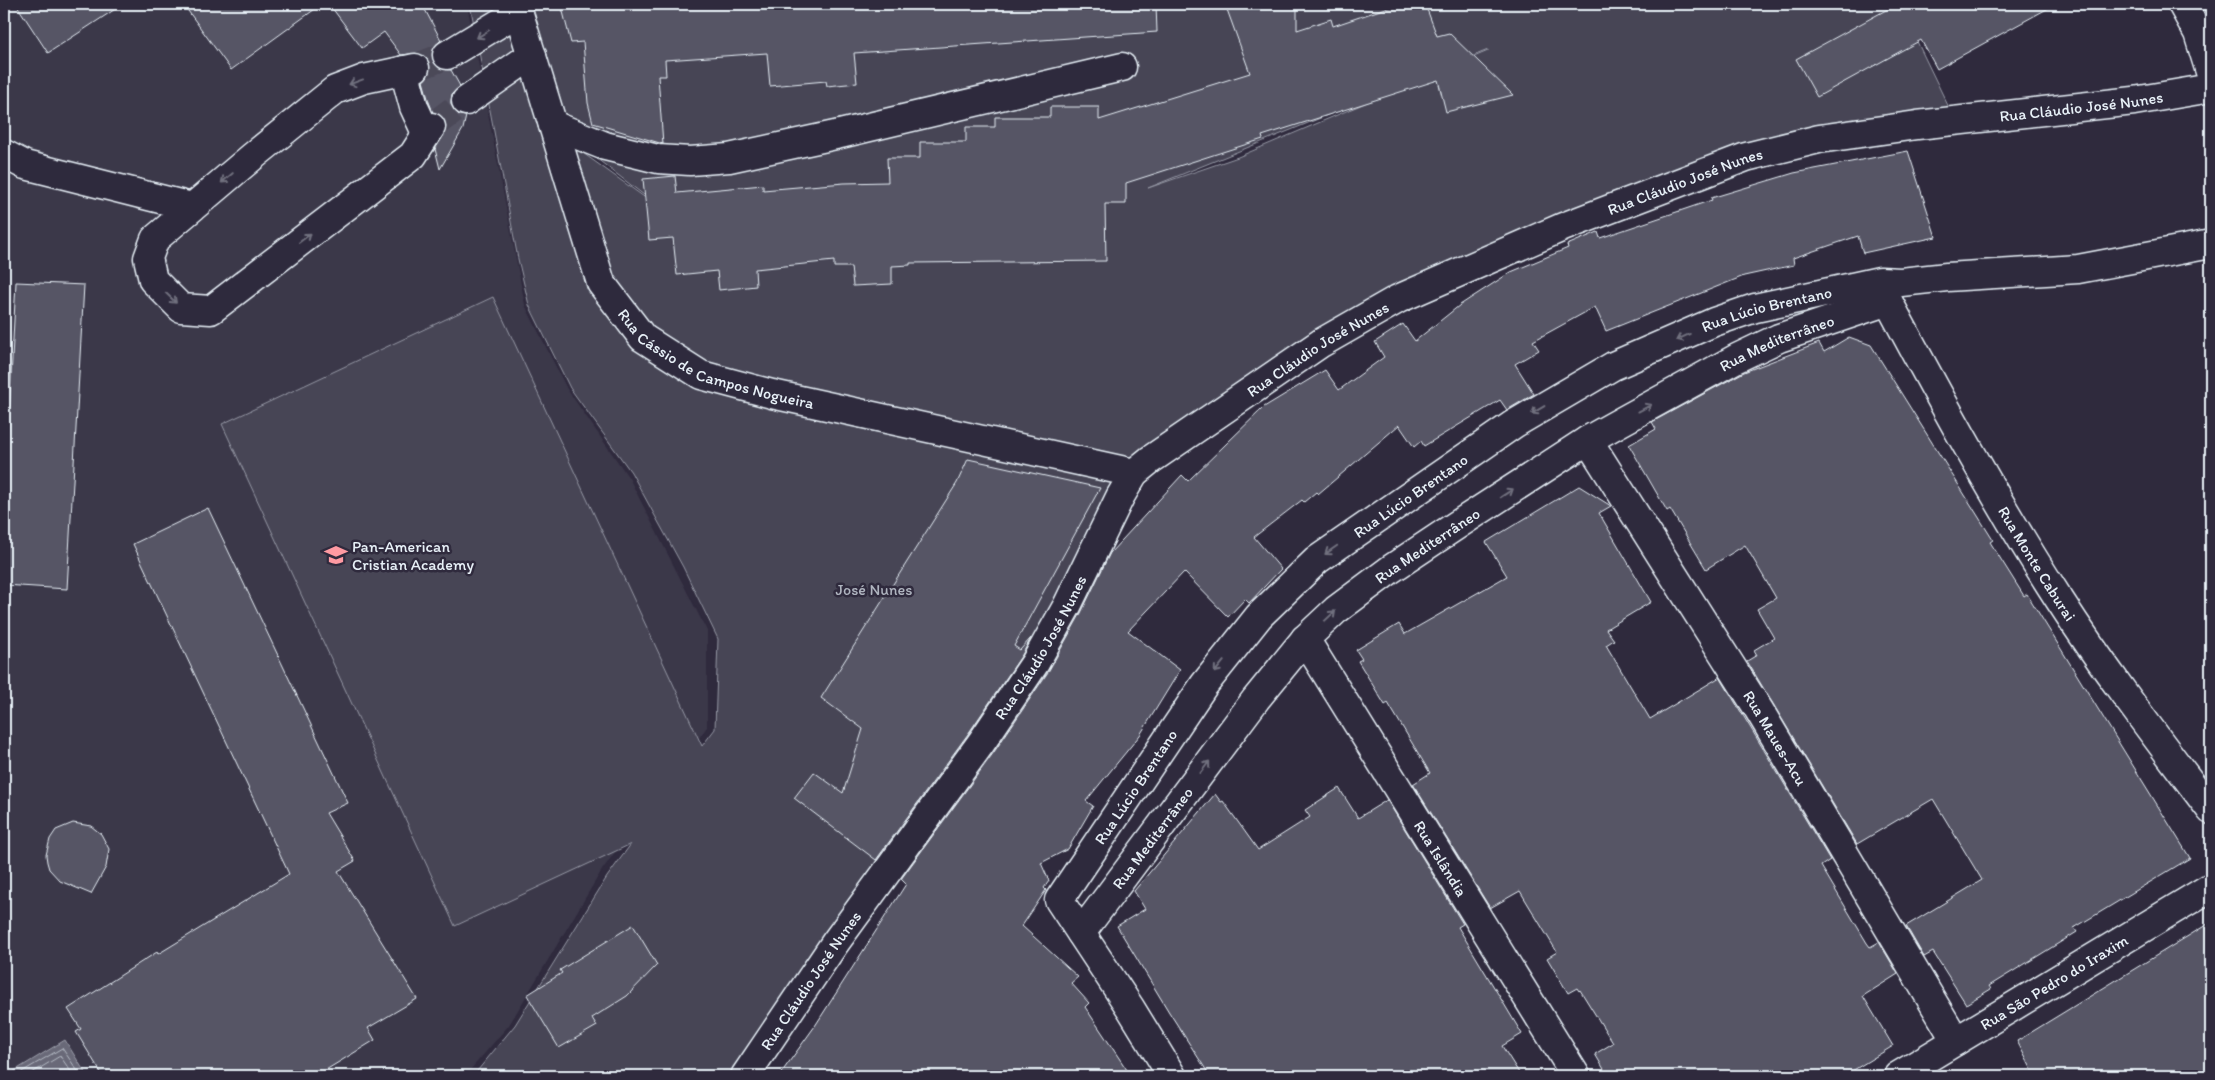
<svg xmlns="http://www.w3.org/2000/svg" width="2215" height="1080" viewBox="0 0 2215 1080" font-family="Itim,sans-serif">
<style>
.built{fill:#3b3749}
.green{fill:#464455;stroke:#979aa6;fill-rule:evenodd}
.water{fill:#696978;stroke:#9c9fab}
.lines{fill:none;stroke-linecap:round;stroke-linejoin:round}
.shore{stroke:#b5bbc5;stroke-width:1}
.building{fill:#575565;stroke:#e8f1f8}
.minor-tunnel{stroke:#4b4859;stroke-width:28;stroke-dasharray:28 14;stroke-linecap:butt}
.minor-casing{stroke:#e8f1f8;stroke-width:31}
.minor{stroke:#2f2a3d;stroke-width:28}
.oneway{stroke:#70707e}
.labels{text-anchor:middle;stroke-width:5;stroke-linejoin:round;paint-order:stroke}
.street-label{font-size:16px;fill:#e8f1f8;stroke:#2f2a3d}
.poi-label{font-size:16px;fill:#e8f1f8;stroke:#2f2a3d;text-anchor:start}
.park-label{font-size:16px;fill:#afb4bf;stroke:#2f2a3d}
</style>
<rect width="100%" height="100%" fill="#2f2a3d"/>
<filter id="ink" filterUnits="userSpaceOnUse"><feTurbulence type="fractalNoise" baseFrequency=".02" numOctaves="2"/><feDisplacementMap in="SourceGraphic" scale="10" xChannelSelector="R" yChannelSelector="G"/><feConvolveMatrix kernelMatrix="1 2 1 2 8 2 1 2 1" color-interpolation-filters="sRGB"/></filter>
<g filter="url(#ink)">
<!-- built -->
<path class="built" d="M4,4H467L525,305L567,389L629,478L707,631V727L602,870L509,1025L465,1076H4Z"/>
<!-- green -->
<path class="green" d="M470,4H511L598,286L701,382L1122,475L1035,644L735,1076H473L515,1025L607,877L631,844L455,926L222,424L493,297L702,746L715,729L718,639L683,567L631,472L570,388L529,305L518,259Z
M519,4H1936L1909,25L1954,118L1814,138L1481,260L1134,470L705,373L647,335L606,281L562,138L679,222L553,125ZM1488,51L1238,157L1148,188L1488,50Z"/>
<!-- water -->
<path class="water" d="M65,1040L87,1076H6Z"/>
<g class="lines">
<!-- shore -->
<path class="shore" d="M15,1076L62,1048L81,1076
M27,1076L60,1056L74,1076"/>
</g>
<!-- building -->
<path class="building" d="M16,4H123L48,53Z
M183,4H322L231,70Z
M329,4H422L441,40L433,48L431,56L433,63L440,69L451,70L460,86L452,94L451,103L454,110L459,115L466,116L463,129L440,169L435,149L444,135L447,127L445,119L440,114L433,112L429,102L423,81L430,72V64L427,58L419,53L401,55L384,32L362,48Z
M561,4H1156L1157,32L854,53L857,83L827,86L826,81L770,86L767,53L665,60L666,76H658L663,144L593,123L588,103L583,42L571,43Z
M1225,4H1297V30L1331,19L1333,26L1398,4H1425L1437,36L1449,33L1513,95L1446,112L1438,80L1262,136L1263,139L1126,183V204H1105L1106,261L910,263V265L892,266V284L853,286L851,267H834V261L755,269L756,286L719,290L717,271L677,275L673,238L649,240L643,179L675,176L677,193L763,185V190L844,183L888,182L887,158H920V142H966V127H995V117H1050V107H1099V120L1250,73Z
M1897,4H2056L1937,69L1921,40L1817,97L1796,59Z
M1908,151L1936,237L1863,253L1858,236L1793,258L1794,265L1744,276L1606,331L1595,307L1533,341L1539,350L1515,364L1534,394L1507,410L1500,400L1424,446L1421,441L1414,447L1399,425L1318,494L1316,492L1304,502L1302,500L1254,537L1281,569L1249,603L1245,599L1228,617L1184,572L1128,631L1180,670L1140,735L1086,801L1093,806L1068,849L1041,863L1049,881L1044,888L1046,890L1022,926L1078,977L1071,983L1089,1003L1085,1007L1131,1076H779L815,1026L906,884L901,879L994,752L1048,672L1081,613L1110,553L1182,475L1188,481L1264,407L1325,370L1339,390L1384,357L1375,342L1403,324L1415,341L1460,305L1511,272L1568,248L1567,245L1598,232L1600,238L1712,200L1711,198L1794,173Z
M16,282L84,285L67,589L4,585V512Z
M1849,337L1871,345L1993,540L1990,542L2024,596L2027,594L2190,858L2074,928L2077,932L1989,986L1991,989L1966,1004L1933,952L1924,957L1906,926L1982,880L1933,799L1857,844L1747,661L1757,655L1754,650L1774,638L1757,609L1776,598L1745,545L1706,569L1670,509L1667,511L1629,445L1656,429L1652,422L1744,372L1819,343L1824,352Z
M968,459L1100,488L1014,646L1020,650L1031,638L1022,655L968,734L876,860L794,798L814,772L843,793L863,729L821,698L957,483Z
M1579,486L1611,506L1599,513L1651,602L1606,629L1614,640L1606,645L1650,719L1720,677L1830,860L1821,866L1867,943L1870,947L1879,942L1898,974L1863,996L1893,1046L1844,1076H1608L1595,1054L1613,1043L1580,990L1579,991L1577,988L1568,993L1547,958L1557,952L1520,891L1490,908L1413,784L1430,773L1388,703L1385,705L1358,661L1362,659L1356,650L1399,624L1405,634L1507,576L1486,542Z
M208,508L348,803L326,813L355,861L338,871L417,999L368,1028L375,1040L316,1076H103L76,1032L81,1029L68,1009L157,952L158,954L289,874L133,544Z
M1339,788L1358,818L1387,800L1463,924L1458,927L1522,1034L1502,1046L1521,1076H1210L1169,1012L1117,926L1145,909L1134,891L1215,794L1221,802L1223,801L1258,850L1310,817L1305,810Z
M73,823L91,826L101,834L109,849L106,867L91,894L60,881L49,869L47,862L46,855L50,839L56,830Z
M2211,922V1076H2035L2017,1041Z
M633,925L657,965L627,996L592,1018L597,1026L559,1048L527,995L562,973L560,970Z"/>
<g class="lines">
<!-- minor-tunnel -->
<path class="minor-tunnel" d="M415,68L447,55
M431,127L466,101"/>
<defs>
<g id="minor">
<path id="s1" d="M516,4L601,283L643,338L701,375L772,394L1134,473"/>
<path d="M2182,4L2198,33L2211,75"/>
<path d="M447,55L518,12"/>
<path d="M415,68L364,79L335,90L252,157L155,239L148,258L153,280L181,308L211,310L413,155L431,127"/>
<path d="M404,70L414,107L426,133"/>
<path d="M466,101L532,55"/>
<path d="M553,125L605,146L658,159L690,161L729,158L840,134L1122,67"/>
<path d="M4,154L25,165L192,207"/>
<path id="s2" d="M1882,285L1888,301C1942,402 1997,503 2059,599C2106,672 2159,741 2211,810"/>
<path id="s3" d="M1588,440L1759,710L1956,1041"/>
<path id="s4" d="M1305,639L1576,1076"/>
<path id="s5" d="M1081,933L1256,699L1305,639L1336,610L1391,569L1457,525L1588,440L1624,420L1737,358L1779,338L1888,301"/>
<path id="s6" d="M745,1076L835,943L981,743L1035,663L1067,606L1120,497L1134,473L1150,460L1321,343L1398,299L1563,227L1746,157L1819,139L1917,125L2134,101L2211,88"/>
<path id="s7" d="M1172,1076L1131,1009L1059,900L1204,685L1259,616L1317,560L1514,424L1613,366L1714,322L1755,308L1880,281L1901,282L1947,277L2078,269L2211,244"/>
<path id="s8" d="M1898,1076L2211,887"/>
</g>
</defs>
<!-- minor casing -->
<use href="#minor" class="minor-casing"/>
<!-- minor -->
<use href="#minor" class="minor"/>
</g>
<!-- one-way arrows -->
<defs><path id="oneway-shaft" d="M-6 0H5M1.5-3L5.5 0L1.5 3" fill="none" stroke-width="1.6" stroke-linecap="round" stroke-linejoin="round" transform="scale(1.25)"/></defs>
<g class="oneway">
<use href="#oneway-shaft" transform="translate(483 34) rotate(148)"/>
<use href="#oneway-shaft" transform="translate(356 82) rotate(160)"/>
<use href="#oneway-shaft" transform="translate(227 178) rotate(140)"/>
<use href="#oneway-shaft" transform="translate(305 238) rotate(-37)"/>
<use href="#oneway-shaft" transform="translate(171 298) rotate(44)"/>
<use href="#oneway-shaft" transform="translate(1683 337) rotate(156)"/>
<use href="#oneway-shaft" transform="translate(1645 408) rotate(-28)"/>
<use href="#oneway-shaft" transform="translate(1538 410) rotate(149)"/>
<use href="#oneway-shaft" transform="translate(1507 493) rotate(-33)"/>
<use href="#oneway-shaft" transform="translate(1331 550) rotate(145)"/>
<use href="#oneway-shaft" transform="translate(1330 616) rotate(-43)"/>
<use href="#oneway-shaft" transform="translate(1219 667) rotate(129)"/>
<use href="#oneway-shaft" transform="translate(1205 767) rotate(-53)"/>
</g>
</g>
<!-- icons -->
<defs>
<symbol id="university-bare" viewBox="-9 -9 18 18"><path d="M0-5L7-2L0 1L-7-2ZM-4 1L0 2.5L4 1V4Q0 6-4 4Z" fill="#ff9aa2" stroke="#2f2a3d" stroke-width="2.5" paint-order="stroke"/></symbol>
</defs>
<g fill-rule="evenodd">
<use href="#university-bare" x="320" y="539" width="32" height="32"/>
</g>
<g class="labels">
<!-- street labels -->
<g class="street-label">
<text dy="6" stroke="none"><textPath href="#s6" startOffset="1751">Rua Cláudio José Nunes</textPath></text>
<text dy="6" stroke="none"><textPath href="#s6" startOffset="1346">Rua Cláudio José Nunes</textPath></text>
<text dy="6" stroke="none"><textPath href="#s7" startOffset="1156">Rua Lúcio Brentano</textPath></text>
<text dy="6" stroke="none"><textPath href="#s5" startOffset="929">Rua Mediterrâneo</textPath></text>
<text dy="6" stroke="none"><textPath href="#s6" startOffset="941">Rua Cláudio José Nunes</textPath></text>
<text dy="6" stroke="none"><textPath href="#s1" startOffset="436">Rua Cássio de Campos Nogueira</textPath></text>
<text dy="6" stroke="none"><textPath href="#s7" startOffset="751">Rua Lúcio Brentano</textPath></text>
<text dy="6" stroke="none"><textPath href="#s5" startOffset="524">Rua Mediterrâneo</textPath></text>
<text dy="6" stroke="none"><textPath href="#s2" startOffset="319">Rua Monte Caburai</textPath></text>
<text dy="6" stroke="none"><textPath href="#s6" startOffset="521">Rua Cláudio José Nunes</textPath></text>
<text dy="6" stroke="none"><textPath href="#s3" startOffset="352">Rua Maues-Acu</textPath></text>
<text dy="6" stroke="none"><textPath href="#s7" startOffset="346">Rua Lúcio Brentano</textPath></text>
<text dy="6" stroke="none"><textPath href="#s5" startOffset="119">Rua Mediterrâneo</textPath></text>
<text dy="6" stroke="none"><textPath href="#s4" startOffset="258">Rua Islândia</textPath></text>
<text dy="6" stroke="none"><textPath href="#s6" startOffset="116">Rua Cláudio José Nunes</textPath></text>
<text dy="6" stroke="none"><textPath href="#s8" startOffset="182">Rua São Pedro do Iraxim</textPath></text>
</g>
<!-- poi labels -->
<g class="poi-label">
<text x="352" y="552">Pan-American<tspan x="352" dy="18">Cristian Academy</tspan></text>
</g>
<!-- park labels -->
<g class="park-label">
<text x="874" y="595">José Nunes</text>
</g>
</g>
<!-- margin -->
<rect width="2215" height="1080" fill="none" stroke="#2f2a3d" stroke-width="20"/>
<rect x="10" y="10" width="2195" height="1060" fill="none" stroke="#e8f1f8" stroke-width="2" filter="url(#ink)"/>
</svg>
